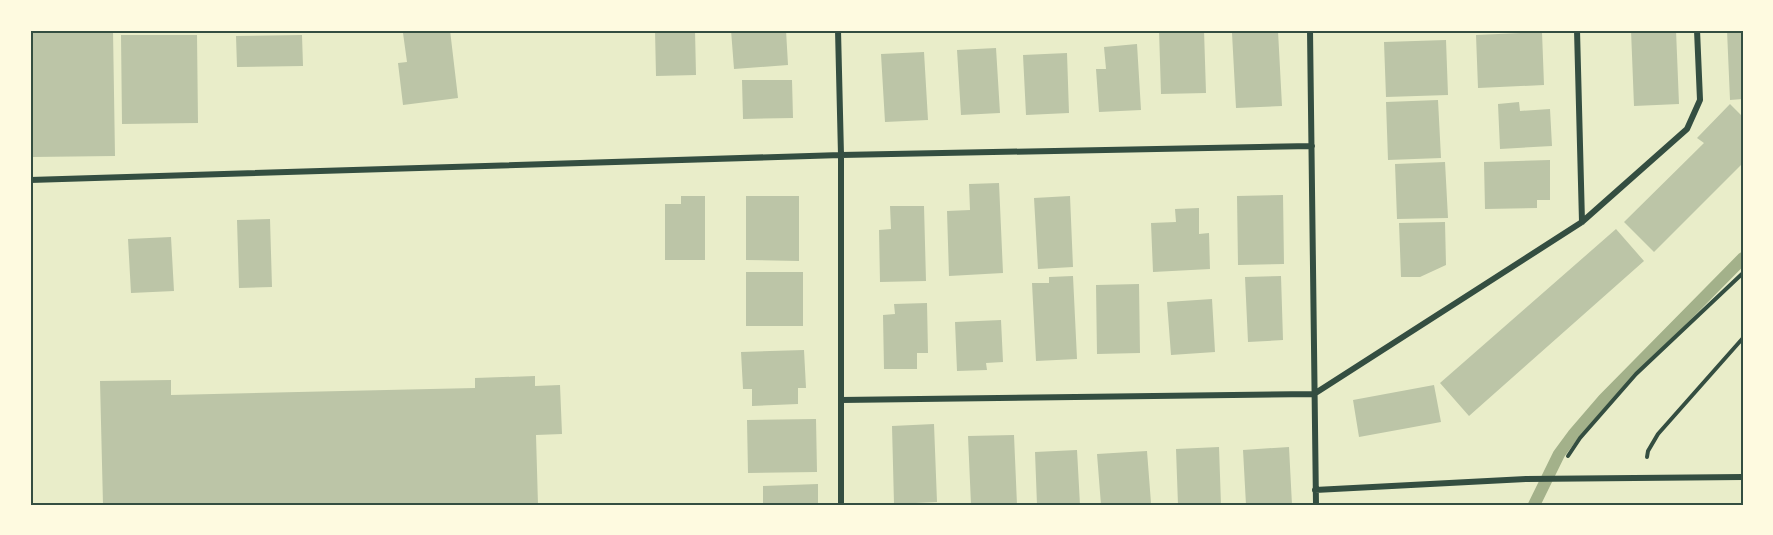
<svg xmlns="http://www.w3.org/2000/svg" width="1773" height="535" viewBox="0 0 1773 535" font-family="Inter,sans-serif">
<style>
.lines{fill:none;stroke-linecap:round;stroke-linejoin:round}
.stream{stroke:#a3b18a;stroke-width:12}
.building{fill:#bcc5a7}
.path{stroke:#344e41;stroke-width:4}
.minor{stroke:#344e41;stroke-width:6}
.neatline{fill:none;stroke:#344e41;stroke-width:2}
</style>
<rect width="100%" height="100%" fill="#e9edc9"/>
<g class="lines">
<!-- stream -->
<path class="stream" d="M1534,505L1559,454L1573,435L1604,399L1743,258"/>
</g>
<!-- building -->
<path class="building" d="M30,30H113L115,156L32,157L30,154Z
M428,30H450L458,98L403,105L398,63L407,62L403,33Z
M655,30H695L696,75L656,76Z
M731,30H786L788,65L734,69Z
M1159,30H1204L1206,93L1161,94Z
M1631,30H1676L1679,104L1634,106Z
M1727,30H1743V99L1730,100Z
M1278,31L1282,106L1236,108L1232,33Z
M1542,32L1544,85L1478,88L1476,35Z
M121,35H197L198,123L122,124Z
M302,35L303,66L237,67L236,36Z
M1446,40L1448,95L1386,97L1384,42Z
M1137,44L1141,110L1099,112L1096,69H1106L1104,47Z
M996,48L1000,113L961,115L957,50Z
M924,52L928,120L885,122L881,54Z
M1067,53L1069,113L1026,115L1023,55Z
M742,80H792L793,118L743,119Z
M1438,100L1441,158L1388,160L1386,102Z
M1519,102L1520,111L1550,109L1552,146L1500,149L1498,104Z
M1730,104L1743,117V163L1654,252L1624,222L1704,143L1697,138Z
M1550,160V200H1537V208L1485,209L1484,162Z
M1445,162L1448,218L1397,219L1395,164Z
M999,183L1003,273L949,276L947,211L970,210L969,184Z
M1283,195L1284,264L1238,265L1237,196Z
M681,196H705V260H665V204H681Z
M746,196H799V261L746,260Z
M1070,196L1073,267L1038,269L1034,198Z
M890,206H924L926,281L880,282L879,230L891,229Z
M1199,208V234L1209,233L1210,269L1153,272L1151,223L1176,222L1175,209Z
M270,219L272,287L239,288L237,220Z
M1445,222L1446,265L1420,277H1401L1399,223Z
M1616,229L1644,261L1469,416L1440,383Z
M171,237L174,291L131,293L128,239Z
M746,272H803V326H746Z
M1073,276L1077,359L1036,361L1032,283H1049V277Z
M1281,276L1283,340L1248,342L1245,277Z
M1139,284L1140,353L1097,354L1096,285Z
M1212,299L1215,352L1171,355L1167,302Z
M927,303L928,353H917V369H884L883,315L895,314L894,304Z
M1001,320L1003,362L986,363L987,370L957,371L955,322Z
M804,350L806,388H798V404L752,406V389H743L741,352Z
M535,376V386L560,385L562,434L536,435L538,505H103L100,381L171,380V395L475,388V378Z
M1434,385L1441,422L1359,437L1353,400Z
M816,419L817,472L748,473L747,420Z
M934,424L937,502L894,504L892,426Z
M1014,435L1017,505H971L968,436Z
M1219,447L1221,505H1178L1176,449Z
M1289,447L1292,505H1246L1243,450Z
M1077,450L1080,505H1037L1035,452Z
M1147,451L1151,503L1101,505L1097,454Z
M818,484V505H763V486Z"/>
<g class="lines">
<!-- path -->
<path class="path" d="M1568,456L1580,438L1636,374L1743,273
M1647,457L1648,451L1658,434L1743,338"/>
<!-- minor -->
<path class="minor" d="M838,30L841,155V505
M1310,30L1316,505
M1577,30L1582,222
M30,180L841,155L1312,146
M841,400L1314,394L1582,222L1687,129L1700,100L1697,30
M1315,490L1526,479L1743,477"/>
</g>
<!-- border -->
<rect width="1773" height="535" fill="none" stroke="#fefae0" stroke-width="63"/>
<rect x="32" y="32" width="1710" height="472" class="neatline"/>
</svg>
